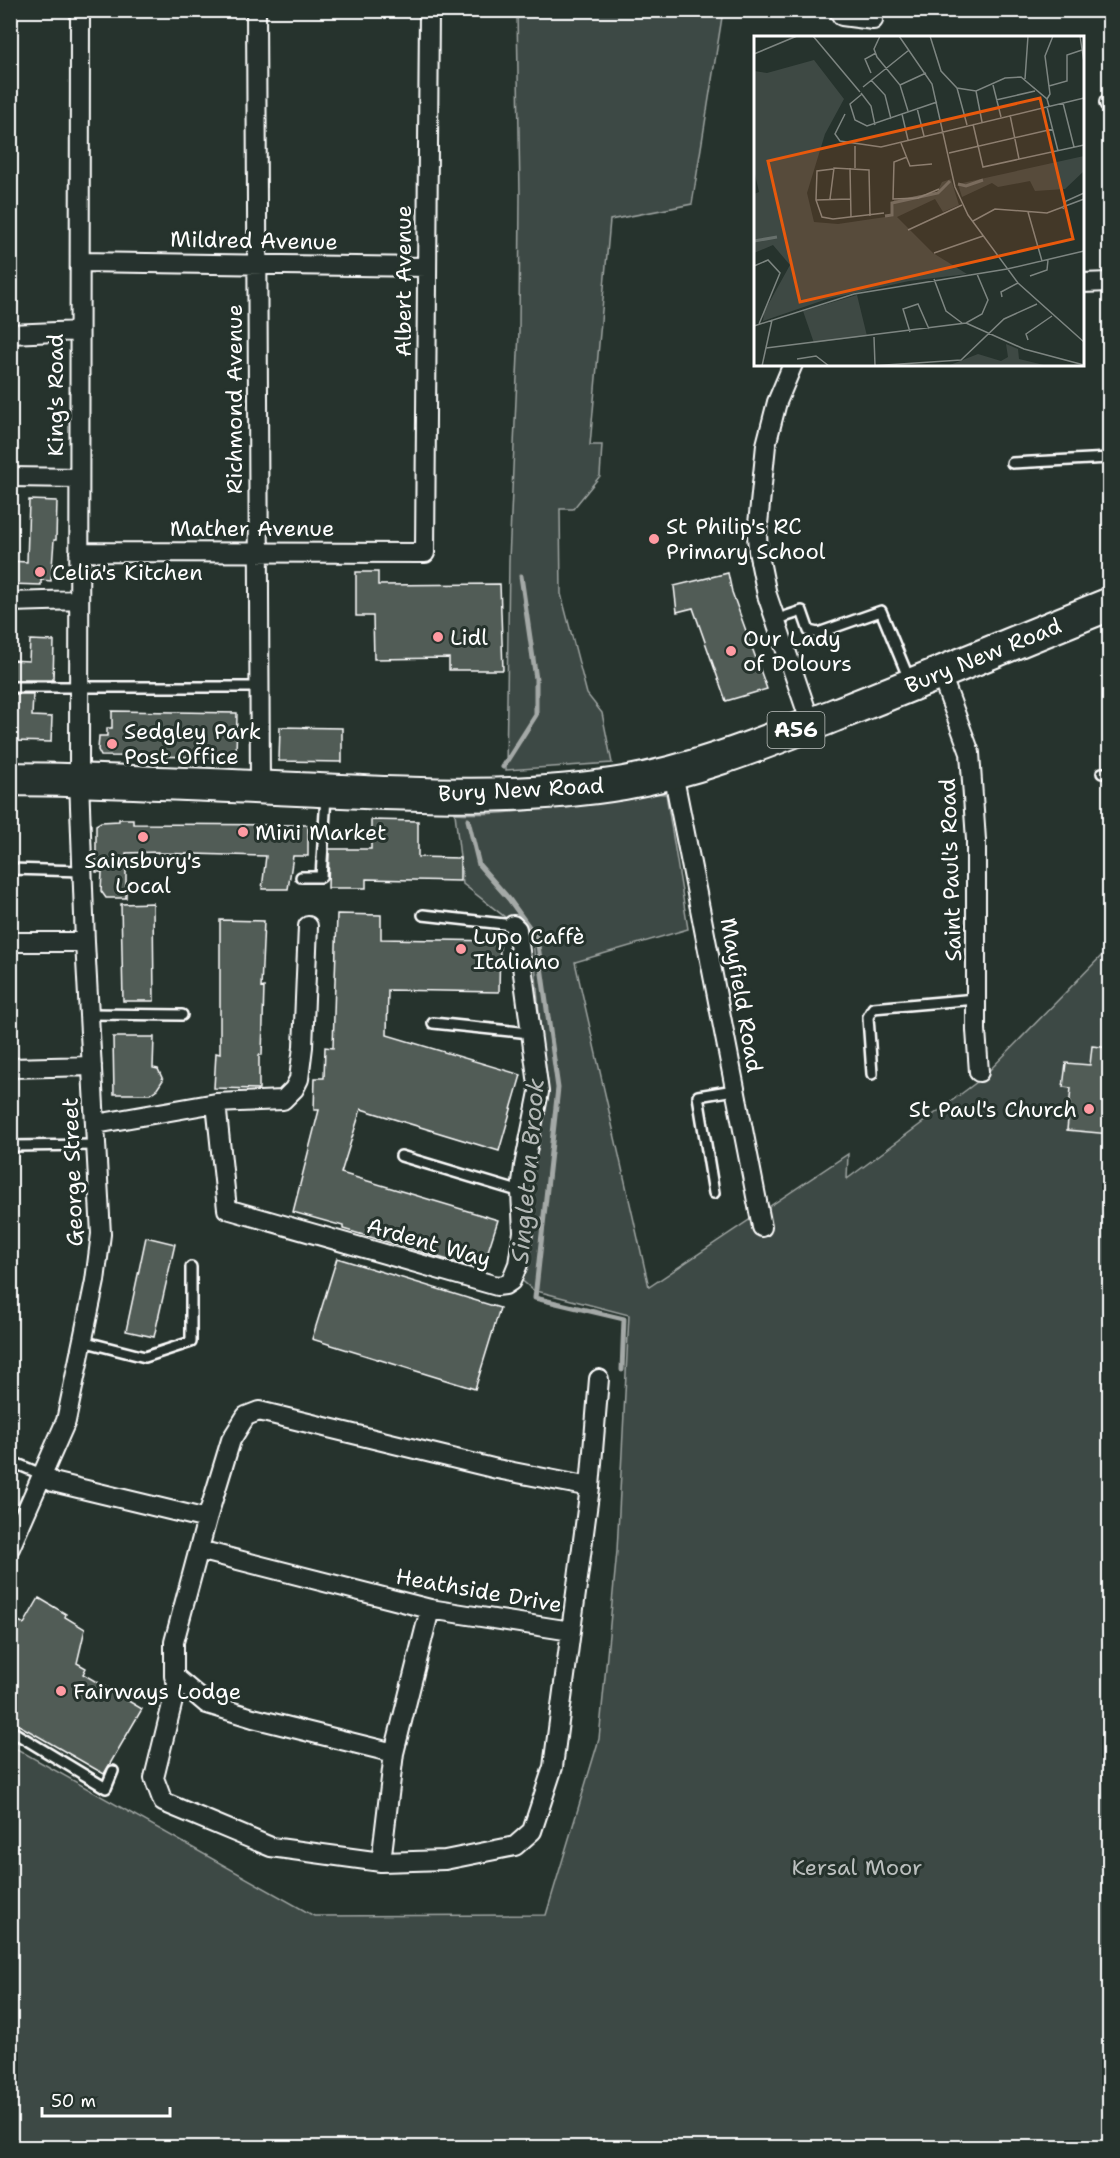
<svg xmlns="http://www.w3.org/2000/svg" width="1120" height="2158" viewBox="0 0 1120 2158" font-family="'Shantell Sans',sans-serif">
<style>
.green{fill:#3e4944;stroke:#9ea4a2;stroke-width:1.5}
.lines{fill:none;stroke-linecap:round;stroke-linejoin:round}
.stream{stroke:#a4a9a7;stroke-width:5}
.building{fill:#515c57;stroke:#fff;stroke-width:1.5}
.lane-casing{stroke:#fff;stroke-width:14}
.street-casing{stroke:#fff;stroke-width:22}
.highway-casing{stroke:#fff;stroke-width:36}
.lane{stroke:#26332d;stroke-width:9}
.street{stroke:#26332d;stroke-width:18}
.highway{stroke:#26332d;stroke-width:32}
.poi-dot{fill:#ff9aa2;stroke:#26332d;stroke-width:2}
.labels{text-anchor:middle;stroke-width:6;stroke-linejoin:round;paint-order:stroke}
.shield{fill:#26332d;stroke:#bec2c0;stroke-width:1.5}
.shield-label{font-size:21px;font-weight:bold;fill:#fff}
.street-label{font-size:22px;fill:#fff;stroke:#26332d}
.poi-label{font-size:22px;fill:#fff;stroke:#26332d;text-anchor:start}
.park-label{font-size:22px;fill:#bbbfbe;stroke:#26332d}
.water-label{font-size:24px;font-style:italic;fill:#b3b8b6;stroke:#26332d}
.inset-river{fill:none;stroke:#67706c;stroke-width:3}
.inset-road{fill:none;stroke:#7d8581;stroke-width:1.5}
.view{fill:#e8590c;fill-opacity:0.15;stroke:#e8590c;stroke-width:3}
.inset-edge{fill:none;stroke:#fff;stroke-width:3}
</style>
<rect width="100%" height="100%" fill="#26332d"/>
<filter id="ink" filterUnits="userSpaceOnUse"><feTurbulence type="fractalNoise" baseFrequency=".0167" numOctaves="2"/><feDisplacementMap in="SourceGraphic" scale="12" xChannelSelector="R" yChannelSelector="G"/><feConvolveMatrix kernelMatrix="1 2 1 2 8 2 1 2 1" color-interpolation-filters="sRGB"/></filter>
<g filter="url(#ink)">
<!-- green -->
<path class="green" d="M517,11H723L692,204L610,220L590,445H602L600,476L573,509H560L561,594L587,694L602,713L612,763L506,770L509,560L519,331L520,195Z
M644,793L666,794L688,929L575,962L649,1287L848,1154L847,1179L981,1079L1109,948V2147H11L10,1745L314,1916L546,1915L599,1739L617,1551L629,1315L533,1290L518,1277L545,1089L533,939L463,884L455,813C516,817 583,801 644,793Z"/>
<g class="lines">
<!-- stream -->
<path class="stream" d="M503,767L536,715V679L521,576
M468,820L479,865L509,899L537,938L558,1088L535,1298L624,1319L622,1370"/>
</g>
<!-- building -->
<path class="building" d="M29,500L57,501L56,540H54L51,581L41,580V585L10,584V561L27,562Z
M356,572H378V585L500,584L503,670H449V658L374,659L373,616H356Z
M728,573L732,592L767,689L726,701L693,608L677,612L674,586Z
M30,640L54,641L53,680H10V660L29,661Z
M14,694H33L32,716L52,717L51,742L13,741Z
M112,711L237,713L236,757L101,756L98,750L99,736H107V728H112Z
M280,727L342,728V762L279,761Z
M119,819H133V824L308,825V856H293L288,889H262L266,856L158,853V852L126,853V898H106L101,891L102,872H96V825L101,822L119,821Z
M371,820L418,821V857L460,858V881L366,879V888H328L329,849H371Z
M153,903L154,1001H123L121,904Z
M337,914L381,915V939L500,941L499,992L388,990L387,1035L521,1075L499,1151L361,1109L341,1173L498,1220L482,1270L343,1229V1226L293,1212L319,1110H314L315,1078H324L325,1047L333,1048Z
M220,920L264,921L261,988L264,987L262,1055H259V1089L214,1088L216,1053L220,1054Z
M113,1037H154L153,1068L158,1069L163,1080L157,1089L150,1094H114Z
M1092,1046L1110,1048V1134L1067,1130L1071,1088L1063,1087L1066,1063L1090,1065Z
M146,1237L175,1244L154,1337L126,1331Z
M337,1258L500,1308L475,1389L312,1339Z
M39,1598L66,1614L65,1617L85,1629L77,1663L86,1668L83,1674L142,1709L104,1774L10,1720V1630L17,1620L24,1624Z"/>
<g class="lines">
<defs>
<path id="lane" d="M1012,463L1110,458
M775,620L802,611L809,631L818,633L881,611L909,679
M10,687H259
M1102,773H1110
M10,869L82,871
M301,877H321L326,796
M423,915L513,925
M89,1014L182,1015
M433,1023L530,1033
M872,1074L868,1017L873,1008L976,999
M10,1146L97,1145
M401,1156L521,1192
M714,1193L698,1096L734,1090
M82,1341L145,1357L191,1342V1267
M10,1461L41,1474
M10,1730L106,1788L113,1771"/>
<path id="street" d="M256,10L260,787
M838,10L842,16L873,20
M1109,103H1110
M80,262L427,267
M1082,283L1110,282
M10,334L79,331
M793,364L777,402L766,445L757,534L758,551L767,595L811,724
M10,477L79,478
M79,552L425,553L429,10
M10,602L79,600
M940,672L970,753L976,840V1030L979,1072
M673,773C704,924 731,1075 762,1227
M10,942H85
M10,1068L92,1066
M216,1103L227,1209L497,1286L505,1285L511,1281L518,1264L523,1232L521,1192L524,1166L539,1092L517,929L513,925
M96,1124L216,1103L283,1100L294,1089L299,1079L303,1047L308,926
M41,1474L53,1482L207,1519
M10,1548L66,1421L95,1281L101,1234L85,942L79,780L80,10
M199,1550L430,1609L571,1631
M178,1680L154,1778L163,1802L271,1847L381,1862L445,1860L515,1846L532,1831L553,1767L590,1487L599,1379
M394,1753L253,1718L207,1704L174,1676V1642L207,1519L231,1440L246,1416L259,1411L497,1469L590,1487
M381,1862L394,1753L430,1609"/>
<path id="highway" d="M10,779C113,780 215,785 318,790C419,795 524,800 624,783C698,770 766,742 835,715C927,679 1018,641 1110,604"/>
</defs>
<!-- lane casing -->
<use href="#lane" class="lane-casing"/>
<!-- street casing -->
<use href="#street" class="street-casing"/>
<!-- highway casing -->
<use href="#highway" class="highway-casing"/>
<!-- lane -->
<use href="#lane" class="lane"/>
<!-- street -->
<use href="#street" class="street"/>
<!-- highway -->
<use href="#highway" class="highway"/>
</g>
</g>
<!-- markers -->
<g class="poi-dot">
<circle cx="654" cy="539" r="6"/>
<circle cx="40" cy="572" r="6"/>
<circle cx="438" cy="637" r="6"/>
<circle cx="731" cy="651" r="6"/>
<circle cx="112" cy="744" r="6"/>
<circle cx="243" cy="832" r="6"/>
<circle cx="143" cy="837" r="6"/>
<circle cx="461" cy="949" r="6"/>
<circle cx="1089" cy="1109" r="6"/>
<circle cx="61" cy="1691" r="6"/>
</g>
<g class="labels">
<!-- shield labels -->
<rect class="shield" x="767.5" y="712" width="57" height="36" rx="4.5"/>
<g class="shield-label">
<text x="796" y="737">A56</text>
</g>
<!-- street labels -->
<g class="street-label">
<text transform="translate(254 240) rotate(1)" y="8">Mildred Avenue</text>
<text transform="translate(403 281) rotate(-90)" y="8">Albert Avenue</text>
<text transform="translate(55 395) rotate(-90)" y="8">King's Road</text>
<text transform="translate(234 399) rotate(-90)" y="8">Richmond Avenue</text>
<text x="252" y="536">Mather Avenue</text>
<text transform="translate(983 655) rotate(-22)" y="8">Bury New Road</text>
<text transform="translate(521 789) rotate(-3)" y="8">Bury New Road</text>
<text transform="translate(950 870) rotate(-92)" y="8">Saint Paul's Road</text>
<text transform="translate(742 995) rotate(80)" y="8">Mayfield Road</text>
<text transform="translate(72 1172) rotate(-92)" y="8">George Street</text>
<text transform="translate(429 1242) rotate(16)" y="8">Ardent Way</text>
<text transform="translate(479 1590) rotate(10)" y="8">Heathside Drive</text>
</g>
<!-- poi labels -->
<g class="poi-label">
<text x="666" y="534">St Philip's RC<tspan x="666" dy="25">Primary School</tspan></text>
<text x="52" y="580">Celia's Kitchen</text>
<text x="450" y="645">Lidl</text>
<text x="743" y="646">Our Lady<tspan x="743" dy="25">of Dolours</tspan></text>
<text x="124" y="739">Sedgley Park<tspan x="124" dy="25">Post Office</tspan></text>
<text x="255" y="840">Mini Market</text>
<text x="143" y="868" text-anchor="middle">Sainsbury's<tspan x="143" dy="25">Local</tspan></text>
<text x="473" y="944">Lupo Caffè<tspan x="473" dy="25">Italiano</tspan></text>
<text x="1077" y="1117" text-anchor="end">St Paul's Church</text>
<text x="73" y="1699">Fairways Lodge</text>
</g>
<!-- park labels -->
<g class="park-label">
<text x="857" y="1875">Kersal Moor</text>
</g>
<!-- water labels -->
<g class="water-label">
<text transform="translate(528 1171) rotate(-85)" y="8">Singleton Brook</text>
</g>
</g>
<!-- overview -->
<g transform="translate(754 36)">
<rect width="330" height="330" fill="#26332d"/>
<path d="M60,24L90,63L71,98L53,157L60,186L84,188L138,180L140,164L183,156L188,146L197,143L205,169L189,176L181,163L143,181L179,217L213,238L155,245L73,263L9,285L10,276L36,229L19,209L0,217V158L5,156L0,134V35L13,37ZM330,120V135L311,153L281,155L276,145L244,151L238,147L208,161L204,148ZM103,259L113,300L60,307L49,275ZM252,308L264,313L265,323L294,330H180L196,329L224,318L247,325L254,321Z" fill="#3e4944"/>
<path class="inset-river" d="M204,148L212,150L229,144M131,180L138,179V167L184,157L196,145M0,205L23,201"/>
<path class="inset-road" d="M59,0L106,56M126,0L120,13L123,21L146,49L154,75M145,0L178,48L201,151L214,179L264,247L330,306M176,0L187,35L203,52L222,55L251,42L267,41L293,63L295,70M326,0L330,26M0,18L43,0M117,37L111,23L122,17M271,43L274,0M117,44L131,59L137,83M146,49L172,37M239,49L247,81M295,50L313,45V19L328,14M109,51L155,14M203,52L213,89M222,55L228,86M107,57L117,70L121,89M108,58L96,68L101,84L113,90L183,66M293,63L296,58L291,20L299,0M242,64L281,55M309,67L320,111M293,71L304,115M163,72L170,100M91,78L81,98L86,105L127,111L330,62M148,78L154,104M256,79L265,123M219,88L229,131L330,109M147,107L156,130L178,128M195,117L299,93M153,121L140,126L139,163L164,162L185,153M96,132L97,181M101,132V110M79,133L63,135L62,164L68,181L79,183L130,177M76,163L80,132L115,134L116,180M62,164L96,163M309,173L312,165L330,157M274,176L288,225M219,185L241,173L293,177L330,163M154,194L208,169M180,217L229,200M0,230L14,224L26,237L5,288M276,240L293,234L294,224M180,243L192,275L208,287M248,261L247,256L264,247M212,287L270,313L330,329M0,290L100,258L253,233L330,215M156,296L149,273L164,268L175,293M120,301L121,329M274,304L272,298L298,280M12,312L212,287L228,278L234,264L223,238M43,323L62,320L75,330M8,330L18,284M116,330L207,324L250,283L283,268"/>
<path class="view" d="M286,62L319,203L46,266L14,125Z"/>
<rect width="330" height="330" class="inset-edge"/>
</g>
<!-- margin -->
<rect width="1120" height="2158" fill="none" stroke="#26332d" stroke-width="36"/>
<rect x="18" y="18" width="1084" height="2122" fill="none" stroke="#fff" stroke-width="2" filter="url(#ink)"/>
<!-- scale -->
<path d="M42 2107v9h128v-9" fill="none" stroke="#ffffff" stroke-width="3"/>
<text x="51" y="2107" font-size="18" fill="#ffffff" stroke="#26332d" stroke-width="4.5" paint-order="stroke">50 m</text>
</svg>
